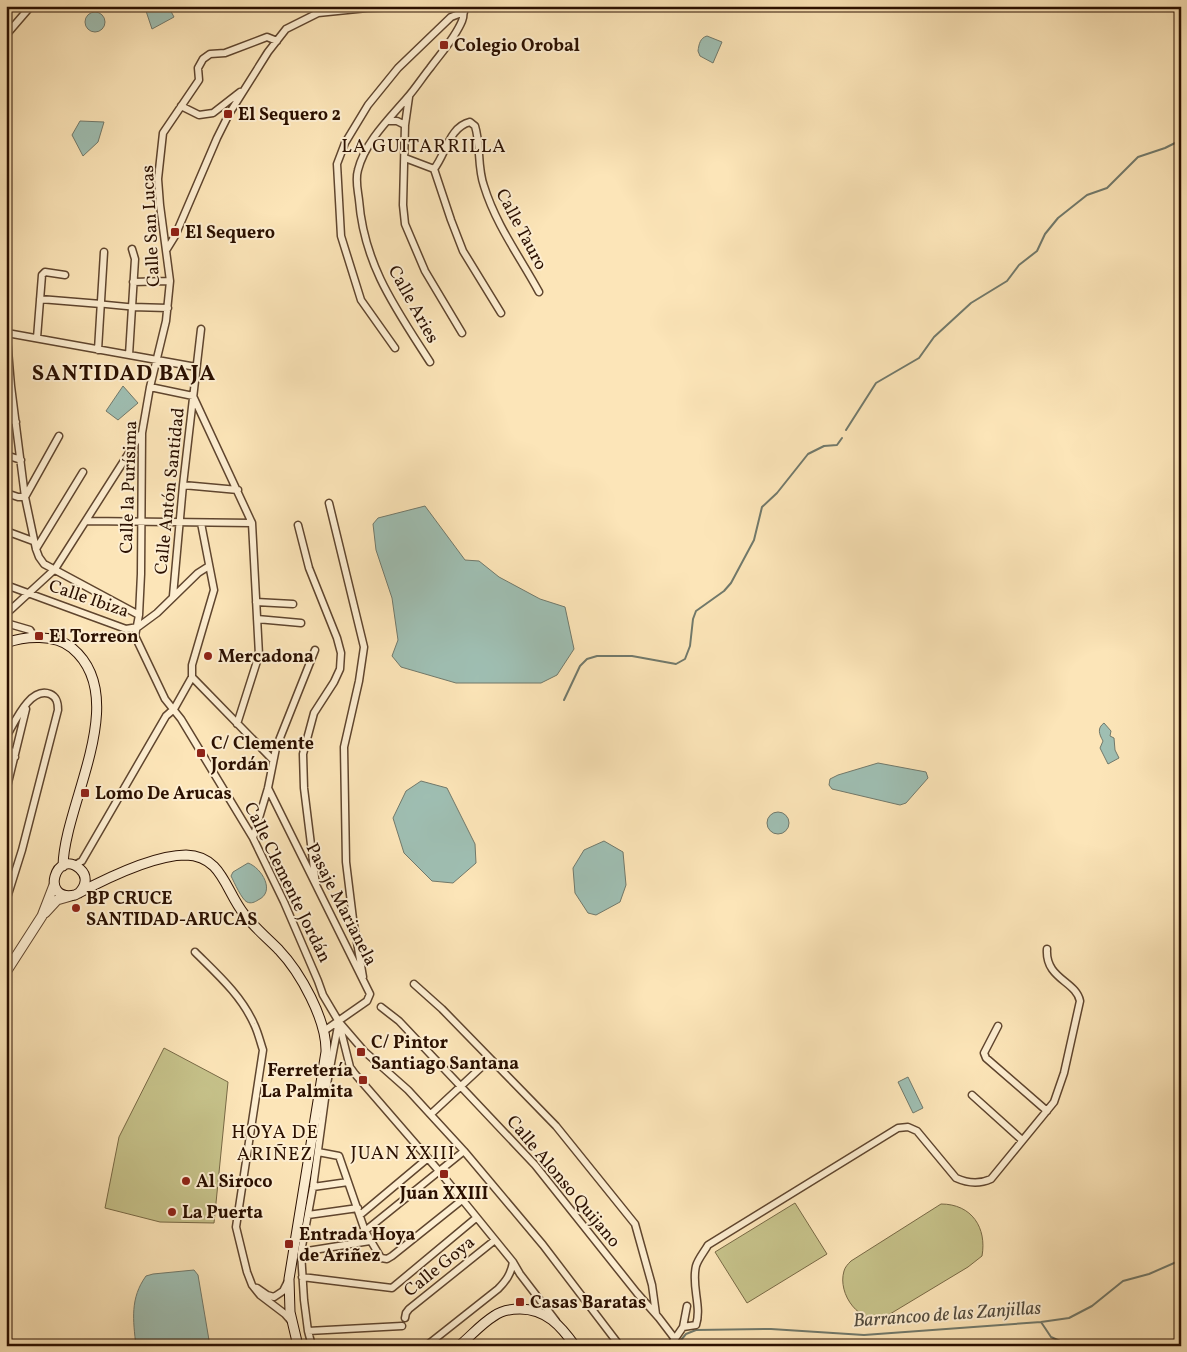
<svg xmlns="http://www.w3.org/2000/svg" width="1187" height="1352" viewBox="0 0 1187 1352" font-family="Vollkorn,serif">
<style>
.green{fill:#c6c28a;stroke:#786945}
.water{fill:#9fbfb3;stroke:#71796b}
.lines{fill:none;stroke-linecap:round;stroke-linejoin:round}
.stream{stroke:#71796b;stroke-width:2}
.pedestrian-casing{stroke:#5f452e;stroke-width:8}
.minor-casing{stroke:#5f452e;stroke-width:9}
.tertiary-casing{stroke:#5f452e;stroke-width:11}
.secondary-casing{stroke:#2b1000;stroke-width:11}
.pedestrian{stroke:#fdeed1;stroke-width:5}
.minor{stroke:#fdeed1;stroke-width:6}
.tertiary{stroke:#fdeed1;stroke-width:9}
.secondary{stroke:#fdeed1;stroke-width:9}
.poi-dot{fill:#8f2418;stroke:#fdeed1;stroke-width:2}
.labels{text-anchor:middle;stroke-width:4;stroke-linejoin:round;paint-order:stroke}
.poi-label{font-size:18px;font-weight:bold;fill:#2b1000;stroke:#fdeed1;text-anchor:start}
.street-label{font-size:18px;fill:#2b1000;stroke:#fdeed1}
.neighbourhood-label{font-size:19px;letter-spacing:1px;fill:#2b1000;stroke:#fdeed1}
.water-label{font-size:19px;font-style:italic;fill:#544d3f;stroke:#fdeed1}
.district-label{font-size:22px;font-weight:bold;letter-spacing:1px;fill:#2b1000;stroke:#fdeed1}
</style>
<rect width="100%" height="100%" fill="#fce5b8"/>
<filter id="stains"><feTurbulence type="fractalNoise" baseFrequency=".004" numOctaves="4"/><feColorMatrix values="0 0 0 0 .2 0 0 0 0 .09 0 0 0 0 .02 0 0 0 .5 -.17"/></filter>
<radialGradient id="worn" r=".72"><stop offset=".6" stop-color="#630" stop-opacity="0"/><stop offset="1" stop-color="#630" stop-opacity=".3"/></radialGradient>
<!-- green -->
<path class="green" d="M164,1048L228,1082L214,1223L160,1222L105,1208L119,1137Z
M795,1203L827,1254L747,1303L715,1252Z
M941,1204C972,1204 987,1228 982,1256L968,1267L885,1317C860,1326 837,1294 844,1271C845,1267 848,1264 851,1261Z"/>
<!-- water -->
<path class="water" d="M157,6H168L174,17L152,29L146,11Z
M85 22a10 10 0 1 1 20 0a10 10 0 1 1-20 0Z
M707,36L722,42L713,63L700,56L698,51C699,44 700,38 707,36Z
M80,121L104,122L98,142L83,156L72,135Z
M123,386L138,403L118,420L106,411Z
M425,506L465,560L479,561L499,577L540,599L565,607L574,649L557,675L541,683H456L401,667L392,656L398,640L392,598L376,550L373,524L378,518Z
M1104,723L1111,731L1110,736L1114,738L1115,750L1119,758L1108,764L1100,748L1103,741C1099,734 1097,728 1104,723Z
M878,763L926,772L928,778L906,803L900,805L832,789L829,785L830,779L838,775Z
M421,781L447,788L475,844L476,863L453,883L432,881L404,853L393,818L406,791Z
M767 823a11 11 0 1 1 22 0a11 11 0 1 1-22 0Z
M604,841L623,852L626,885L620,902L596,915L588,913L575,893L573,868L584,850Z
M248,863C262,868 276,892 258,900C255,902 251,904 247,902C242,900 234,882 231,876L233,872Z
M908,1077L923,1108L913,1113L898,1082Z
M194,1270L198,1275L210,1346H136C133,1320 130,1298 146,1276L153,1274Z"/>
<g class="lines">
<!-- stream -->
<path class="stream" d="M846,430L876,383L919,358L934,337L971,303L1007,281L1019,265L1037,251L1045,234L1058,218L1087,195L1107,188L1138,157L1165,148L1181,140
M564,700L580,666L587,659L597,656H632L676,664L685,659L690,646L693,619L696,611L724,591L731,583L754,540L762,507L777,493L808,454L824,446L837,445L842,438
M1041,1322L1051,1337L1071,1346
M676,1346L686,1334L696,1330L771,1329L864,1335L1041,1322L1069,1318L1092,1306L1123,1281L1149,1274L1181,1260"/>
<defs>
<path id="pedestrian" d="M101,304L132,307"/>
<path id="minor" d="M6,35L31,6
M277,41L267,37L225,53L210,54L203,59L198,68L199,80L163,133L158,179L160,205L170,281L166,321L150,387L142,433L141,574L139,615L135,636L165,699L181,719L253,838L284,902L318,981L323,995L339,1022L364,1051L408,1090L464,1151L543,1245L620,1346
M409,97L405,125L403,205L405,224L425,271L462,333
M181,106L199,115L213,113L240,92
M387,121H397L405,125
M405,158L434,169L451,220L463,251L501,313
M434,169C446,154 449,127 470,122L475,126C481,145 477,167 484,186C496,225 520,257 539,292
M167,249L175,236L217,138L229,114L268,52L286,29L318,13L367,8L433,6
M133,282L170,281
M40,299L101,304
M132,307L168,308
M6,326L11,386L25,497L36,549L39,557L44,564L139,615
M7,333L196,367
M37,338L42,275L45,272L65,275
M395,348L361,300L341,236L337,164L345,143L368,105L398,68L451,17L464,12
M98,350L104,252
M129,355L135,259L132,249
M430,362C396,309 364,265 359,200C358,191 355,180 358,170C365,142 389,119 407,98C415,89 422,78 430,68C441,53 455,38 462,21C464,16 464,11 462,6
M150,387L193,396L252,523L259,655L237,724
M6,418L16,422
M6,455L21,460
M183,485L238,490
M6,493L18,497H25L59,436
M329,503L364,647L359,681L344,747L346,862L353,919L363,977
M87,521L252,523
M298,525L309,568L337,638L341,653L340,669L334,682L314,713L303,754L304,788L316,885
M6,531L33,541
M36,549L83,472
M6,585L126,629L138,627L157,613L198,573L209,566
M173,596L183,485L201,329
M256,602L293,604
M6,614L55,569L141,434
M257,619L301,623
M6,623L30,630L35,638
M192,677L273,760
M6,737C15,722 30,686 50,694C57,697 58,703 58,710L22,850L6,901
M6,748L10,750L15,757
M268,788L370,994L367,1001L324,1031
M6,791L26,709
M253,838L268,788L276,748L315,650
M75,865L82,861L166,716L174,709L192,677V665L214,590L201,523
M195,952C217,974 241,995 254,1024C258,1032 260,1041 263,1050L236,1227L247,1272L252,1285L260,1295L285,1314L292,1322
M414,984L442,1009L556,1126L635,1224L652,1285L656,1314
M381,1007L399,1021L535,1165L637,1293L659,1318L675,1339
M339,1023L350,1067L355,1074L439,1171L513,1262L520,1274L556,1321
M998,1026L984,1053L986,1058L1047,1111
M972,1095L1022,1140
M431,1114L490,1059
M318,1152L339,1156L365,1231L381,1258L387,1259L392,1256L462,1200
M313,1187L348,1182
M308,1215L358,1208
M360,1215L428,1158
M365,1231L464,1151
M301,1252L370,1241
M302,1277L392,1288L476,1218
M257,1288L267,1295L274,1297L283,1291L288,1281
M405,1318L406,1313L409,1309L495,1240
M683,1327L696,1325C702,1306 691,1286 696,1266C698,1259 704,1252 708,1245L898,1128L908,1127L917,1131L956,1178C967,1183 980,1184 991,1179L1054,1102L1064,1073L1080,1001C1076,981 1045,979 1047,949
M308,1331L402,1326
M312,1346L308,1331L304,1300L301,1252L313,1187L327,1084L338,1026
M426,1346L498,1289C506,1281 511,1274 513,1262
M670,1346L683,1327L687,1306"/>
<path id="tertiary" d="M45,913L57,900L71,896
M6,972L42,916L54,885"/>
<path id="secondary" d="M6,643C25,636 55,634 72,648C132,698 64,804 63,866
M79,893C86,886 88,876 80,869C56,847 39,902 75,895C103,880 154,855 186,855C222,856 225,890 244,914C254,927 267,938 279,950C300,972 327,1020 326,1052L289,1279L290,1312L298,1346
M459,1346C471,1336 481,1324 494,1316C502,1310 510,1309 520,1309C546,1309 561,1326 575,1346"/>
</defs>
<!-- pedestrian casing -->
<use href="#pedestrian" class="pedestrian-casing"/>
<!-- minor casing -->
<use href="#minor" class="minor-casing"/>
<!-- tertiary casing -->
<use href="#tertiary" class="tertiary-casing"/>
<!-- secondary casing -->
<use href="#secondary" class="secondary-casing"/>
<!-- pedestrian -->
<use href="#pedestrian" class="pedestrian"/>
<!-- minor -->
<use href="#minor" class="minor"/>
<!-- tertiary -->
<use href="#tertiary" class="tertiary"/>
<!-- secondary -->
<use href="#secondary" class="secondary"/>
</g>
<!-- markers -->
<g class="poi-dot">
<rect x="439" y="40" width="10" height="10" rx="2.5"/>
<rect x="223" y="109" width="10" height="10" rx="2.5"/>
<rect x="170" y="227" width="10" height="10" rx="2.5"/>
<rect x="34" y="631" width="10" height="10" rx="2.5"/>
<circle cx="208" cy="656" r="5"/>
<rect x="196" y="748" width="10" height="10" rx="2.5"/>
<rect x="80" y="788" width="10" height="10" rx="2.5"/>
<circle cx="76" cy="908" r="5"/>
<rect x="356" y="1047" width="10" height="10" rx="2.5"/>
<rect x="358" y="1075" width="10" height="10" rx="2.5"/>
<rect x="439" y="1169" width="10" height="10" rx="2.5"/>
<circle cx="186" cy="1181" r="5"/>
<circle cx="172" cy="1212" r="5"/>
<rect x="284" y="1239" width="10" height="10" rx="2.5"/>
<rect x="515" y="1297" width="10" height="10" rx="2.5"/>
</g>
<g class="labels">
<!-- poi labels -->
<g class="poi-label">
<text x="454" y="51">Colegio Orobal</text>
<text x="238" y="120">El Sequero 2</text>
<text x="185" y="238">El Sequero</text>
<text x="49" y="642">El Torreon</text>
<text x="218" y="662">Mercadona</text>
<text x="211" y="749">C/ Clemente<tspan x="211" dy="21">Jordán</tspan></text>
<text x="95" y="799">Lomo De Arucas</text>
<text x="86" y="904">BP CRUCE<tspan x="86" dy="21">SANTIDAD-ARUCAS</tspan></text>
<text x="371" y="1048">C/ Pintor<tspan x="371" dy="21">Santiago Santana</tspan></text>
<text x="353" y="1076" text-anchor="end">Ferretería<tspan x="353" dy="21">La Palmita</tspan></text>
<text x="196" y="1187">Al Siroco</text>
<text x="444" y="1199" text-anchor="middle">Juan XXIII</text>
<text x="182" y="1218">La Puerta</text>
<text x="299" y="1240">Entrada Hoya<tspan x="299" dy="21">de Ariñez</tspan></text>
<text x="530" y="1308">Casas Baratas</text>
</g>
<!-- street labels -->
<g class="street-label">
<text transform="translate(150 226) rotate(-93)" y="6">Calle San Lucas</text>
<text transform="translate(522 229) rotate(62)" y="6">Calle Tauro</text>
<text transform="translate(414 304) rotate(61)" y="6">Calle Aries</text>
<text transform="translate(128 487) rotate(-88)" y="6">Calle la Purísima</text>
<text transform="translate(169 491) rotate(-84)" y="6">Calle Antón Santidad</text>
<text transform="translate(89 598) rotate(19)" y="6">Calle Ibiza</text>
<text transform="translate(288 882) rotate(64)" y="6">Calle Clemente Jordán</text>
<text transform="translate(342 904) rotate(63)" y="6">Pasaje Marianela</text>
<text transform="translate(564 1181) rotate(50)" y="6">Calle Alonso Quijano</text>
<text transform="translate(439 1266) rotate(-39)" y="6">Calle Goya</text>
</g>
<!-- neighbourhood labels -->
<g class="neighbourhood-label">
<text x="424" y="152">LA GUITARRILLA</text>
<text x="275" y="1138">HOYA DE<tspan x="275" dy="22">ARIÑEZ</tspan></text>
<text x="403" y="1159">JUAN XXIII</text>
</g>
<!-- water labels -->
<g class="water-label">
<text transform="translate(947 1313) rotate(-4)" y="7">Barrancoo de las Zanjillas</text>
</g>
<!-- district labels -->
<g class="district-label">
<text x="124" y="380">SANTIDAD BAJA</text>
</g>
</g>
<!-- margin -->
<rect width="1187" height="1352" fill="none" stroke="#fce5b8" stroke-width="25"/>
<rect x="8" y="8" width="1172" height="1337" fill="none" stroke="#2b1000" stroke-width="2.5"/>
<rect x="12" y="12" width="1162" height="1327" fill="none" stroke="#2b1000"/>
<rect width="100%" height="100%" filter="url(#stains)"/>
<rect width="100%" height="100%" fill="url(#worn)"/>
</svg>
